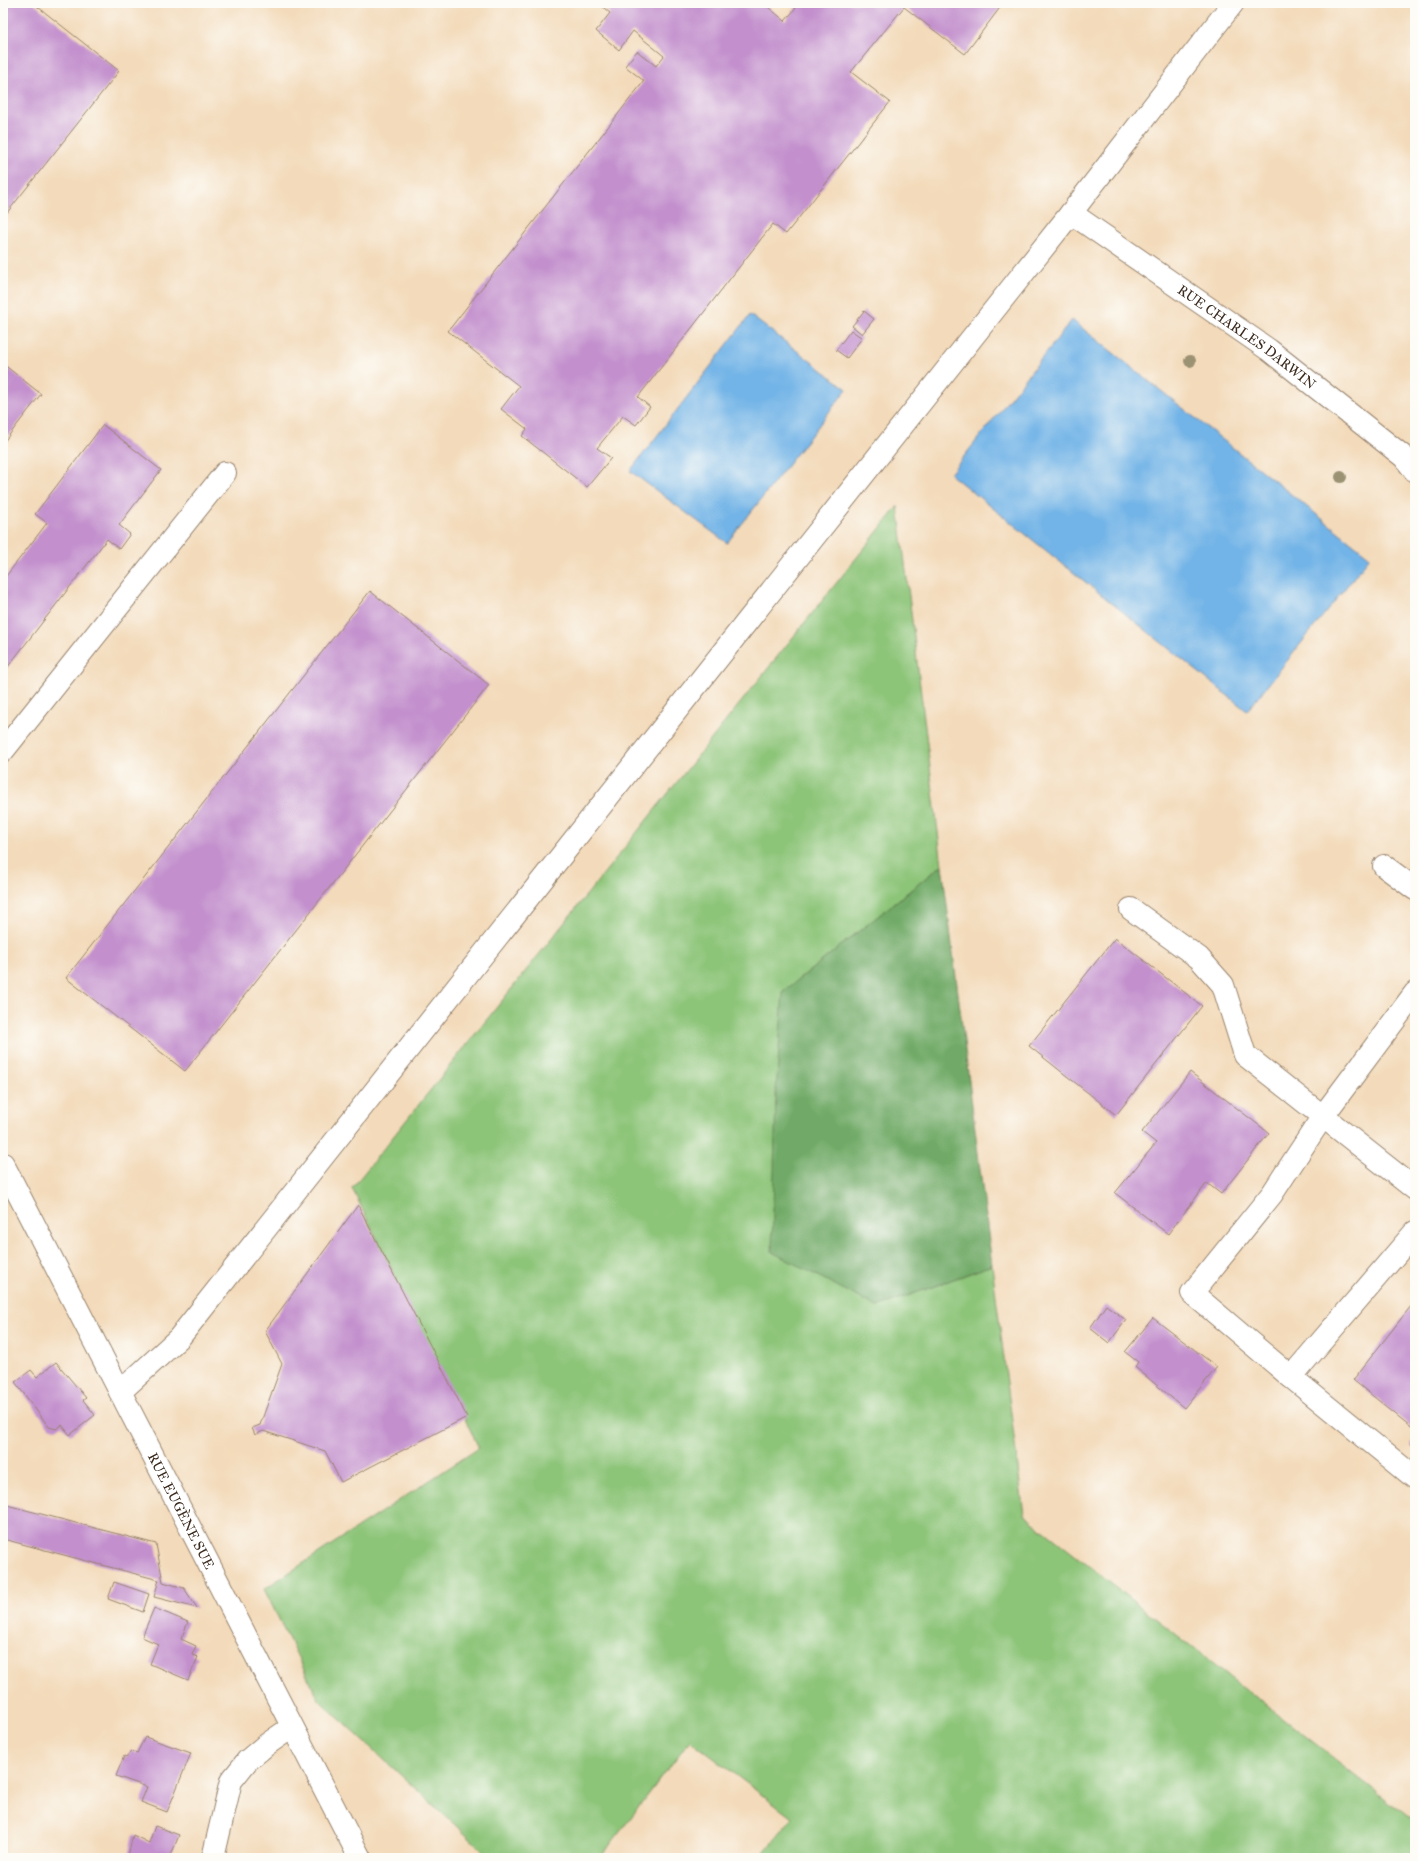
<svg xmlns="http://www.w3.org/2000/svg" width="1418" height="1861" viewBox="0 0 1418 1861" font-family="'IM FELL Great Primer',serif">
<style>
.green{fill:#8cc478;stroke:#64774b}
.forest{fill:#71aa68;stroke:#566a43}
.water{fill:#72b4e7;stroke:#566f82}
.building{fill:#c390cd}
.lines{fill:none;stroke-linecap:round;stroke-linejoin:round}
.minor-casing{stroke:#97826c;stroke-width:24}
.minor{stroke:#fff;stroke-width:22}
.tree{fill:#9b9273}
.labels{text-anchor:middle;stroke-width:3;stroke-linejoin:round;paint-order:stroke}
.street-label{font-size:14px;fill:#3b2a1e;stroke:#fdfcf7}
</style>
<rect width="100%" height="100%" fill="#fdfcf7"/>
<filter id="ink" filterUnits="userSpaceOnUse"><feTurbulence type="fractalNoise" baseFrequency=".025" numOctaves="2"/><feDisplacementMap in="SourceGraphic" scale="8" xChannelSelector="R" yChannelSelector="G"/><feConvolveMatrix kernelMatrix="1 2 1 2 8 2 1 2 1" color-interpolation-filters="sRGB"/></filter>
<filter id="wash" filterUnits="userSpaceOnUse"><feTurbulence type="fractalNoise" baseFrequency=".012" numOctaves="4" result="noise"/><feDisplacementMap in="SourceGraphic" scale="16" xChannelSelector="R" yChannelSelector="G"/><feGaussianBlur stdDeviation="0.9" result="paint"/><feColorMatrix in="noise" values="0 0 0 0 0 0 0 0 0 0 0 0 0 0 0 0 0 1.4 0 .05"/><feComposite in="paint" operator="in"/></filter>
<g filter="url(#wash)">
<rect width="100%" height="100%" fill="#f3daba"/>
<!-- green -->
<path class="green" d="M898,506L942,865L783,992L877,1307L992,1265L1024,1515L1415,1822V1858H759L792,1818L690,1740L600,1858H491L319,1700L264,1589L479,1448L352,1188Z"/>
<!-- forest -->
<path class="forest" d="M942,865L992,1265L877,1307L772,1252L776,1093L783,992Z"/>
<!-- water -->
<path class="water" d="M750,315L847,389L727,543L630,471Z
M1072,320L1370,557L1247,711L950,474Z"/>
<g id="blocks">
<!-- building -->
<path class="building" d="M3,3H33L119,71L6,214L3,212Z
M598,3H763L785,21L796,8L790,3H1000L1002,5L965,54L904,7L851,72L890,102L786,234L773,224L761,239L638,397L650,407L636,425L623,416L597,448L611,458L587,487L522,436L527,429L501,409L519,386L448,331L644,81L625,66L637,51L656,66L664,56L633,31L619,50L596,31L610,13Z
M864,311L874,319L862,334L852,326Z
M851,330L862,338L847,358L836,350Z
M3,364L41,394L3,443Z
M103,425L161,470L119,525L130,534L119,549L107,539L3,673V580L47,523L35,514Z
M370,591L489,685L185,1071L66,978Z
M1115,938L1202,1006L1116,1115L1029,1046Z
M1190,1072L1269,1133L1221,1194L1207,1183L1168,1234L1115,1193L1156,1143L1142,1132Z
M358,1205L467,1417L341,1482L325,1451L263,1431L255,1435L252,1428L260,1425L282,1364L265,1331Z
M1415,1301V1430L1353,1380Z
M1106,1305L1126,1320L1109,1343L1090,1328Z
M1153,1318L1217,1367L1184,1408L1135,1367L1138,1362L1125,1352Z
M56,1362L86,1398L83,1400L95,1415L70,1435L62,1425L56,1429L49,1427L15,1382L31,1370L37,1377Z
M1415,1439V1448L1411,1444Z
M3,1504L156,1544L163,1582L184,1588L197,1608L154,1597L159,1580L3,1539Z
M114,1582L149,1594L143,1612L108,1599Z
M154,1608L188,1622L181,1639L196,1646L192,1655L198,1657L188,1680L150,1664L158,1644L142,1637Z
M145,1737L191,1753L167,1812L141,1802L147,1787L116,1776L124,1756L126,1757L131,1751L137,1753Z
M155,1826L179,1835L170,1858H133L128,1856L133,1835L149,1843Z"/>
</g>
</g>
<g filter="url(#ink)">
<use href="#blocks" fill-opacity="0" stroke="#97826c" stroke-width="1"/>
<g class="lines">
<defs>
<g id="minor">
<path id="s1" d="M1071,213L1269,350L1404,457L1415,471"/>
<path d="M3,751L225,473"/>
<path d="M1384,866L1415,889"/>
<path d="M1131,909L1199,958L1223,985L1245,1055L1415,1189"/>
<path id="s2" d="M3,1164L360,1858"/>
<path d="M1415,1232L1291,1377L1415,1478"/>
<path d="M1291,1377L1192,1293L1272,1194L1323,1116L1415,993"/>
<path d="M120,1392L179,1338L1071,213L1233,3"/>
<path d="M213,1858L231,1781L247,1761L266,1745L292,1727"/>
</g>
</defs>
<!-- minor casing -->
<use href="#minor" class="minor-casing"/>
<!-- minor -->
<use href="#minor" class="minor"/>
</g>
<!-- trees -->
<g class="tree">
<circle cx="1190" cy="361" r="6"/>
<circle cx="1341" cy="477" r="6"/>
</g>
</g>
<g class="labels">
<!-- street labels -->
<g class="street-label">
<text dy="5" stroke="none"><textPath href="#s1" startOffset="215">RUE CHARLES DARWIN</textPath></text>
<text dy="5" stroke="none"><textPath href="#s2" startOffset="390">RUE EUGÈNE SUE</textPath></text>
</g>
</g>
<!-- margin -->
<rect width="1418" height="1861" fill="none" stroke="#fdfcf7" stroke-width="16"/>
</svg>
